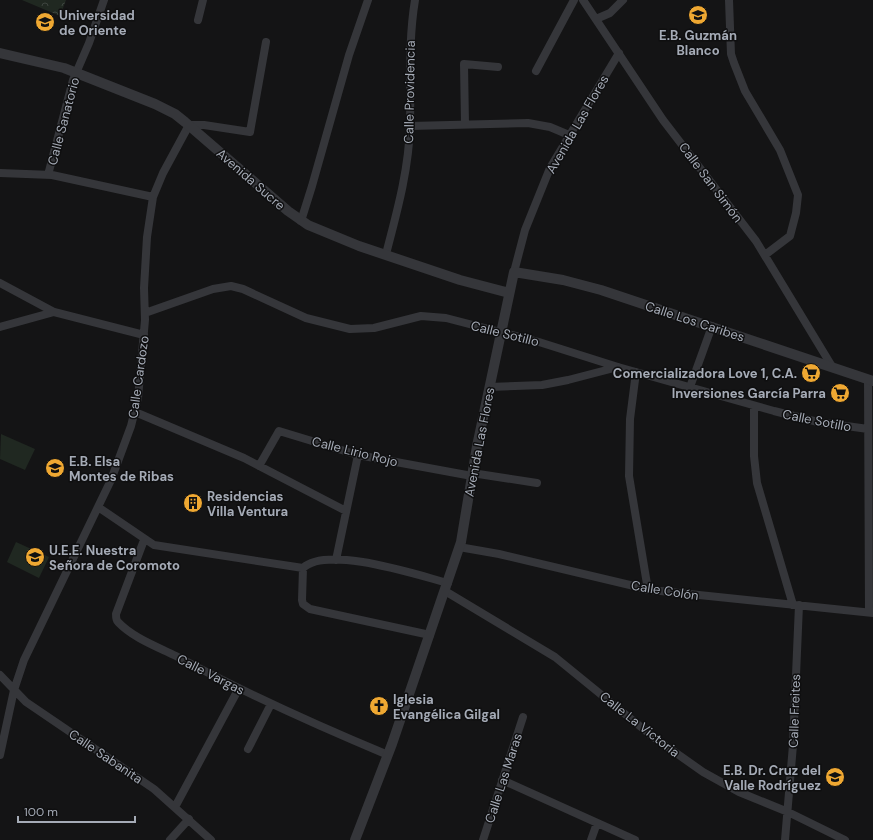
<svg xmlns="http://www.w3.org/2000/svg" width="873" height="840" viewBox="0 0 873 840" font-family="'DM Sans',sans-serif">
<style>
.grass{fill:#202821}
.park{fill:url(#park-crowns)}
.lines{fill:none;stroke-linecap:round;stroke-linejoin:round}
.minor{stroke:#35363a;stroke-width:8}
.tertiary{stroke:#35363a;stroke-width:10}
.labels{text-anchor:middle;stroke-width:3;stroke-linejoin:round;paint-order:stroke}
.poi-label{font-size:13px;font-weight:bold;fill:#a5abb6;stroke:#0f0f10;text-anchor:start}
.street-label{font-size:13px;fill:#a5abb6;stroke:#0f0f10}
</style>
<defs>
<pattern id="park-crowns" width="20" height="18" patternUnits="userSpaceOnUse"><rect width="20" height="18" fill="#202821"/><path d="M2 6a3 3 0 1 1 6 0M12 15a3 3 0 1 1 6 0" fill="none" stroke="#3d443f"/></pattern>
</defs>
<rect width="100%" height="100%" fill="#141415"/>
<!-- grass -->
<path class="grass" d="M1,434L35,449L25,470L0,459Z
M16,542L49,557L39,578L7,562Z"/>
<!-- park -->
<path class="park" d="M22,0H66L60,16Z"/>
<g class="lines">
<!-- minor -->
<path class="minor" d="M583,0L663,120L756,241L833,368
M729,0L731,54L734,63L745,91L780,150L798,195L796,213L790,236L765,255
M596,19L610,13L623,0
M198,20L203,0
M536,71L574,0
M465,124L464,64L498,67
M410,126L528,123L550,127L569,135
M0,173L52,175L153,197
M48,175L73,80L89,43L104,0
M301,221L312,186L349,55L368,0
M386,254C397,212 409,169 410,125C411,83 408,42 415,0
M514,272L525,230L550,168L619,53
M0,283L54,312L144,335
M145,313L213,289L231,286L243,289L306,318L350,329L374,328L421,316L446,318L539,342L618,367L774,411L818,422L868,429
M0,327L54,312
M636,372L630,419L629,476L648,590
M868,379L869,612
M489,387L542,385L568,380L618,367
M690,387L712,326
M754,406V456L757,483L793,605
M135,412L244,458L346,511
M259,466L279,431L358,455L472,476
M472,473L537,483
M98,507L154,545L303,568
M144,540L116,614C116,618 116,620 118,622C133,638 158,647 176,656C245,693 316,725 388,755
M459,547L499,554L651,590L873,613
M336,560L358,455
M445,591L555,657L652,736L703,772L739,792L788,812L845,840
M430,635L310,609L303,604L302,600L303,568C327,545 417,575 448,583
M0,675L26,702L154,789L211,840
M248,749L271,704
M0,755L14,690L24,660L111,480L131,426L138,398L145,320L144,288L147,237L153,197L163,173L189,125H204L250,132L266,42
M502,780L635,840
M175,807L239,688
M170,840L189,819
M483,840L523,717
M591,840L597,823
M785,840L793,745L799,605"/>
<!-- tertiary -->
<path class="tertiary" d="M0,53L64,68L155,104L175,114L185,122L288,211L308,225L359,246L460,280L509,293
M355,840L392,744L461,542L477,446L514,272L563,280L601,290L873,381"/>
</g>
<!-- icons -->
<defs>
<symbol id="school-disc" viewBox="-11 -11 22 22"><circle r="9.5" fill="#efa832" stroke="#0f0f10"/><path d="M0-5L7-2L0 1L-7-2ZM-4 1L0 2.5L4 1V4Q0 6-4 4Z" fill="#111"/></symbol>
<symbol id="university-disc" viewBox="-11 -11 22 22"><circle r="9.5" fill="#efa832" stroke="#0f0f10"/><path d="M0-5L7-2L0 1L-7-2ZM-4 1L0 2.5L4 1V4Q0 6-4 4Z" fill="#111"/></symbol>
<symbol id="supermarket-disc" viewBox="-11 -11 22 22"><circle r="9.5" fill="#efa832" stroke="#0f0f10"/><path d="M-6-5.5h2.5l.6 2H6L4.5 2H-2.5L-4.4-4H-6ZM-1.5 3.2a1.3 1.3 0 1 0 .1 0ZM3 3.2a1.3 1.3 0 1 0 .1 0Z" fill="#111"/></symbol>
<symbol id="building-disc" viewBox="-11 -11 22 22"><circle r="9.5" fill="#efa832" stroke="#0f0f10"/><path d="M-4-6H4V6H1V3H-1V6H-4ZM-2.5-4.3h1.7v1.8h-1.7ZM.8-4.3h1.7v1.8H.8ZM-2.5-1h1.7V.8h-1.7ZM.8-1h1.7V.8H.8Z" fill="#111"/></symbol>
<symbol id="church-disc" viewBox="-11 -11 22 22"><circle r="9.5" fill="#efa832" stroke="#0f0f10"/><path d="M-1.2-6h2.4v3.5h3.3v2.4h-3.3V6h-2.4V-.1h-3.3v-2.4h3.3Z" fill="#111"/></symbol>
</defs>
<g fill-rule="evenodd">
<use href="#school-disc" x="687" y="4" width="22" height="22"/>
<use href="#university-disc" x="34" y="11" width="22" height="22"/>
<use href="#supermarket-disc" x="800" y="362" width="22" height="22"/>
<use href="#supermarket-disc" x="829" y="382" width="22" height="22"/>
<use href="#school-disc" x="44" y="457" width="22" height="22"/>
<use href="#building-disc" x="182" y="492" width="22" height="22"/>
<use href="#school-disc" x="24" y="546" width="22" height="22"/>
<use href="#church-disc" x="368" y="695" width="22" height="22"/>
<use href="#school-disc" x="824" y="766" width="22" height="22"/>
</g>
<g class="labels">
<!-- poi labels -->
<g class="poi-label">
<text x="59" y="20">Universidad<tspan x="59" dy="15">de Oriente</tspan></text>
<text x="698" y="40" text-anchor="middle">E.B. Guzmán<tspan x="698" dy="15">Blanco</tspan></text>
<text x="797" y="378" text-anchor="end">Comercializadora Love 1, C.A.</text>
<text x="826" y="398" text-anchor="end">Inversiones García Parra</text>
<text x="69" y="466">E.B. Elsa<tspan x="69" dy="15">Montes de Ribas</tspan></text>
<text x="207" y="501">Residencias<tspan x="207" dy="15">Villa Ventura</tspan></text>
<text x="49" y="555">U.E.E. Nuestra<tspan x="49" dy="15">Señora de Coromoto</tspan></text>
<text x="393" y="704">Iglesia<tspan x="393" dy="15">Evangélica Gilgal</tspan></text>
<text x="821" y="775" text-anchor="end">E.B. Dr. Cruz del<tspan x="821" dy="15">Valle Rodríguez</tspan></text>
</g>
<!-- street labels -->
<g class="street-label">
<text transform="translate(409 92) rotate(-89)" y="5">Calle Providencia</text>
<text transform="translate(63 121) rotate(-75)" y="5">Calle Sanatorio</text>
<text transform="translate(577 124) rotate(-60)" y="5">Avenida Las Flores</text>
<text transform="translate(251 179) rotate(41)" y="5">Avenida Sucre</text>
<text transform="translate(711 182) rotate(53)" y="5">Calle San Simón</text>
<text transform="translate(695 321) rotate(18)" y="5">Calle Los Caribes</text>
<text transform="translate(505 333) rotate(14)" y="5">Calle Sotillo</text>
<text transform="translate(138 377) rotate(-82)" y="5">Calle Cardozo</text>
<text transform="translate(817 420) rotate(11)" y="5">Calle Sotillo</text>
<text transform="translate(479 442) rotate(-79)" y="5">Avenida Las Flores</text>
<text transform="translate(355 451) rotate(14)" y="5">Calle Lirio Rojo</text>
<text transform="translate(665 590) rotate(9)" y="5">Calle Colón</text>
<text transform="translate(211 674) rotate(27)" y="5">Calle Vargas</text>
<text transform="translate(794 711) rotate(-88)" y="5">Calle Freites</text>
<text transform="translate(640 724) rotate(38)" y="5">Calle La Victoria</text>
<text transform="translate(106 756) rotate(34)" y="5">Calle Sabanita</text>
<text transform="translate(503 778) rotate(-72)" y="5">Calle Las Maras</text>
</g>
</g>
<!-- scale -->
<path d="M18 816v6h117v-6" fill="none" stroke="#a5abb6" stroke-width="2"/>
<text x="24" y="816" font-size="12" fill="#a5abb6" stroke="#0f0f10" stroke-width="3" paint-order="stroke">100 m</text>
</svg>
